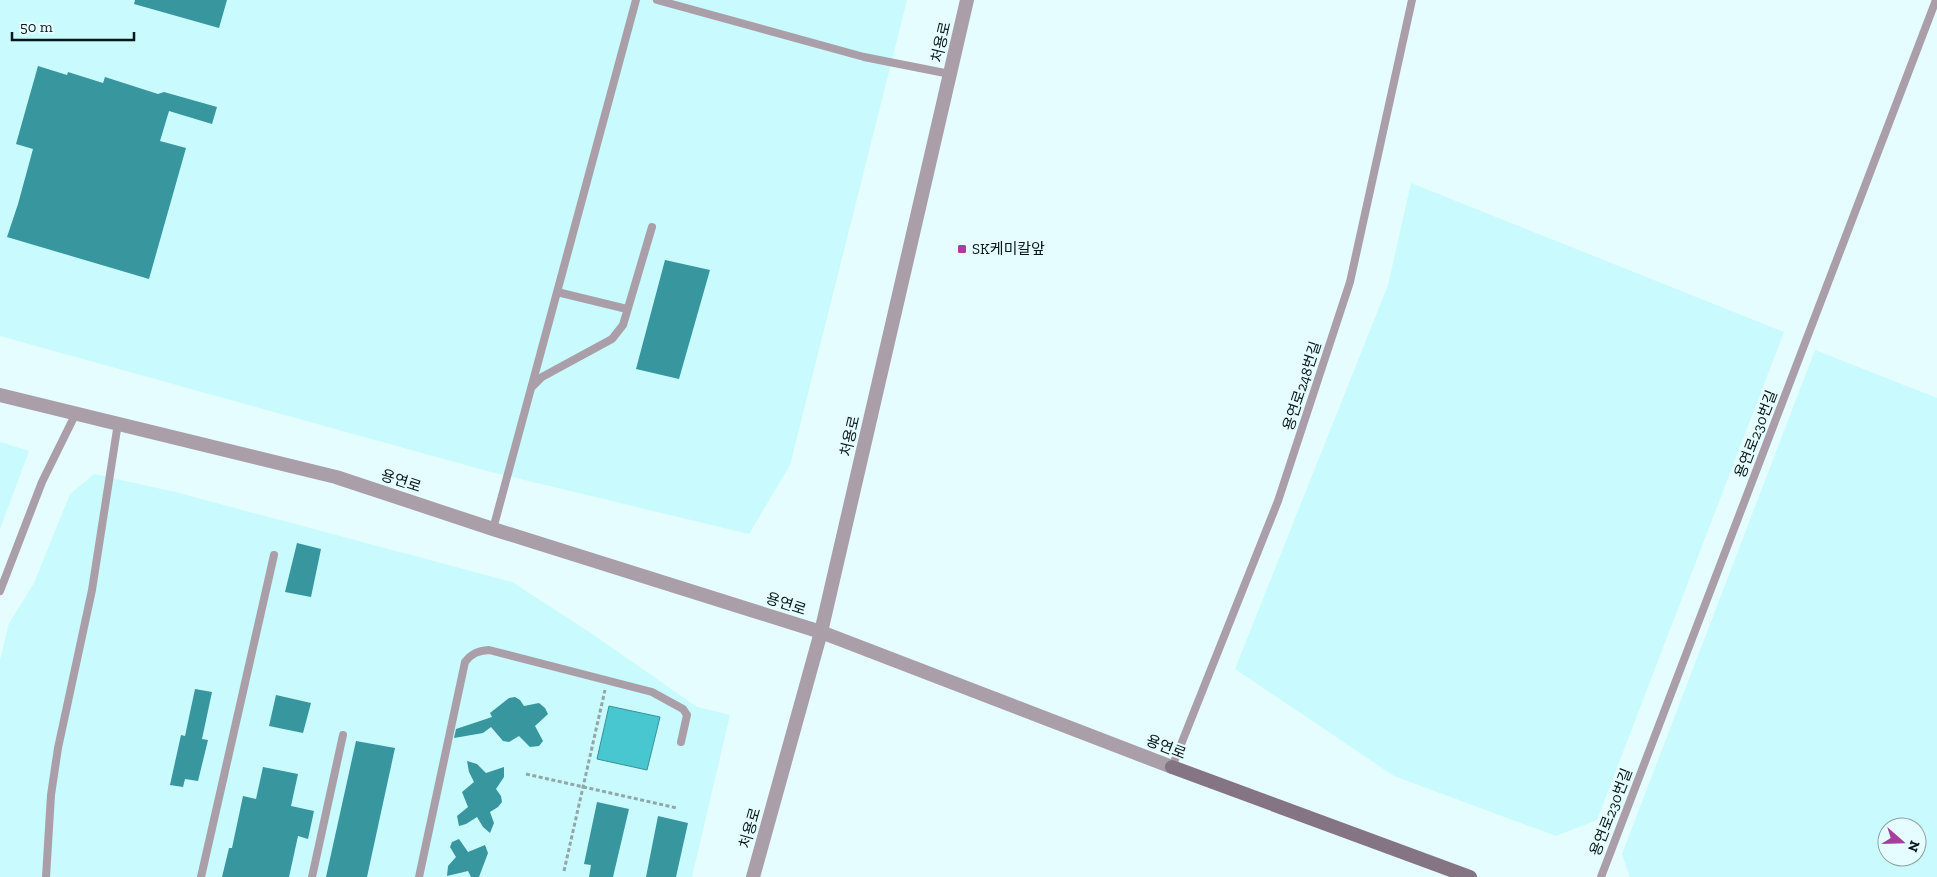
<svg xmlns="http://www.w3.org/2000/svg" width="1937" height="877" viewBox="0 0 1937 877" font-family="'Zilla Slab','Noto Sans KR',serif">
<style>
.built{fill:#c8fafe;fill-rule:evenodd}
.water{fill:#49c7d1;stroke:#359299}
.building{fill:#37969e}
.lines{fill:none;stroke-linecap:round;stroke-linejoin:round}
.path{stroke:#92a6a8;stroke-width:3;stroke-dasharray:4 2.5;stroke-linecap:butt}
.service{stroke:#aa9fa8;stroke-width:8}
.tertiary{stroke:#aa9fa8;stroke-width:14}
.secondary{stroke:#857482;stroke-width:14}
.poi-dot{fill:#a73d9d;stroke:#e6fdff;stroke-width:2}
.labels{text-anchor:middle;stroke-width:4;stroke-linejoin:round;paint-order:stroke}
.street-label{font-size:15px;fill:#071617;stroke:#e6fdff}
.poi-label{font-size:15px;fill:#071617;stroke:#e6fdff;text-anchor:start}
</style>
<rect width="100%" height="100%" fill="#e6fdff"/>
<!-- built -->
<path class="built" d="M0,0H907L790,465L749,534L487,471L0,336Z
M1411,183L1784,332L1597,820L1556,836L1394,776L1235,669L1388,285Z
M1815,350L1937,398V877H1630L1622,854ZM1887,827H1917V857H1887Z
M0,442L29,451L0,529Z
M94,474L175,492L512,582L588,631L697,707L730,715L692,877H0V660L9,623L34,583L70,494Z"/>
<!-- water -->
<path class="water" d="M609,706L660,717L647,770L597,759Z"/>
<!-- building -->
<path class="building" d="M135,0H227L219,28L134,4Z
M38,66L67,75L68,72L103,83L105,77L158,94L164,92L217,107L212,124L169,111L160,141L186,148L149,279L7,237L18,204L33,149L16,144Z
M665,260L710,270L679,379L636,369Z
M297,543L321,549L311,597L285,592Z
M195,689L212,692L202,739L208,740L198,781L185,779L183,787L170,785L181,735L185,736Z
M276,695L311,703L303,733L269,726Z
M515,697L520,700L524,706L539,703L545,708L548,714L535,726L543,741L539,746L530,747L519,736L509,742L503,741L491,727L483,733L454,738L456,729L492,717L490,713L509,698Z
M356,741L395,748L367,877H326Z
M467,761L477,764L486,773L504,767V777L496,789L501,796L502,802L498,807L490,812L494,823L490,833L483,827L477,817L466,824L459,826L457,816L468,807L462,792L474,782L469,772Z
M263,767L298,774L291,806L314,811L308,839L298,836L289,877H222L229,848H232L243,796L256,799Z
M597,802L629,809L613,877H589L591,865L584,864Z
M658,816L688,823L676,877H646Z
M459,839L468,852L485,845L488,853L479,877H471L468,871L447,876L448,866L456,857L450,847L452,842Z"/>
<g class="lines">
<!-- path -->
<path class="path" d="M526,774L677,808
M564,871L605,690"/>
<!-- service -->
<path class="service" d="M657,0L864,57L950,74
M557,292L627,309
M532,387L542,377L612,339L623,325L652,227
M493,529L636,0
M0,591L42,482L76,413
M1172,767L1278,501L1350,282L1412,0
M46,877L51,795L58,748L92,590L118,423
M201,877L274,555
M312,877L343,735
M419,877L465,662C472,653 478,651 489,650L652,692L683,709L687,715L681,742
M1601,877L1936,0"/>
<!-- tertiary -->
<path class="tertiary" d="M0,395L336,477L493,529L821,632L1172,767
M753,877L821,632L967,0"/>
<!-- secondary -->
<path class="secondary" d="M1172,767L1470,877"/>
</g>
<!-- markers -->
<rect class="poi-dot" x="957" y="244" width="10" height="10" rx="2.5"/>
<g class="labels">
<!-- street labels -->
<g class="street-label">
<text transform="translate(941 42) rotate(-77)" y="5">처용로</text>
<text transform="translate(1302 386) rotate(-72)" y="5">용연로248번길</text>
<text transform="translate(1756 434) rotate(-69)" y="5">용연로230번길</text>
<text transform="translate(850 436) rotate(-77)" y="5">처용로</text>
<text transform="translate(401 481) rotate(18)" y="5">용연로</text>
<text transform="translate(786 604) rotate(18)" y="5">용연로</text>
<text transform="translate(1166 747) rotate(21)" y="5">용연로</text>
<text transform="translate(1611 812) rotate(-69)" y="5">용연로230번길</text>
<text transform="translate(750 828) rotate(-74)" y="5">처용로</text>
</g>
<!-- poi labels -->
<g class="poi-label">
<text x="972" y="254">SK케미칼앞</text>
</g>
</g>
<!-- north arrow -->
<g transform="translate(1902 842) rotate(110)"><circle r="24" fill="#e6fdff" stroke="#8da1a2"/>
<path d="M0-4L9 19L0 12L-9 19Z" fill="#a73d9d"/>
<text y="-8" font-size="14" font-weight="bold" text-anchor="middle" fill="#071617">N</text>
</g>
<!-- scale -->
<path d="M12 32v8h122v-8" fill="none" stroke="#071617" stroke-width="2.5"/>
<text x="20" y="32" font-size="15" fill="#071617" stroke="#e6fdff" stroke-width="4" paint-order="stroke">50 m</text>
</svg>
